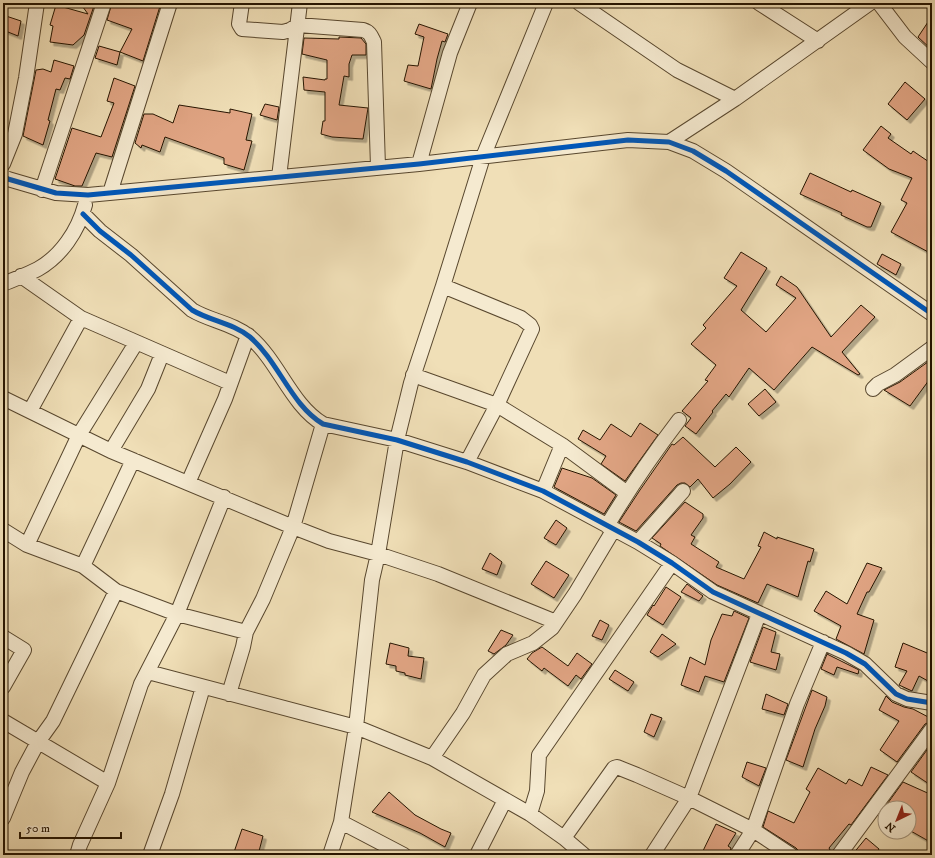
<svg xmlns="http://www.w3.org/2000/svg" width="935" height="858" viewBox="0 0 935 858" font-family="'IM FELL DW Pica',serif">
<style>
.building{fill:#e1a584;stroke:#251400;filter:url(#shadow)}
.lines{fill:none;stroke-linecap:round;stroke-linejoin:round}
.street-casing{stroke:#58472e;stroke-width:16}
.street{stroke:#f5ead0;stroke-width:14}
.cycleway-casing{stroke:#f5ead0;stroke-width:8}
.cycleway{stroke:#0057b8;stroke-width:5}
</style>
<defs>
<filter id="shadow"><feDropShadow dx="3.5" dy="3.5" stdDeviation="0" flood-color="#0004"/></filter>
</defs>
<rect width="100%" height="100%" fill="#f0dfb7"/>
<filter id="stains"><feTurbulence type="fractalNoise" baseFrequency=".005" numOctaves="4"/><feColorMatrix values="0 0 0 0 .2 0 0 0 0 .09 0 0 0 0 .02 0 0 0 .5 -.17"/></filter>
<radialGradient id="worn" r=".72"><stop offset=".6" stop-color="#630" stop-opacity="0"/><stop offset="1" stop-color="#630" stop-opacity=".3"/></radialGradient>
<!-- building -->
<path class="building" d="M80,3H95L84,35L73,45L50,42L53,26L50,25L56,5L88,14Z
M112,3H161L143,61L120,52L132,29L107,20Z
M3,15L21,21L18,36L3,30Z
M932,16V50L918,37Z
M419,24L448,34L445,42L442,41L437,59L431,89L404,81L408,65L418,66L424,37L415,34Z
M339,37L361,38L366,44V55H352L349,64V77L344,76L339,105L368,108L363,139L332,137L321,134L323,121H325V92L304,90L303,77L325,80V79H327V60L302,54L304,38L339,39Z
M99,46L120,52L117,65L95,58Z
M54,60L74,66L70,79L65,78L60,90L56,89L48,120L50,121L43,145L23,136L36,70L43,69L51,72Z
M114,78L135,86L112,157L96,153L82,186H75L55,179L72,128L101,137L114,103L107,101Z
M905,82L925,99L907,120L888,104Z
M265,104L279,107L277,120L260,115Z
M179,105L230,113V109L252,114L246,140L252,141L244,170L224,164V158L165,137L160,152L142,145L141,148L135,143L144,114H153L173,123Z
M881,126L891,134L888,138L911,154L913,151L932,164V254L891,232L907,203L901,200L912,178L889,169L863,150Z
M810,173L851,192L852,190L881,203L871,227H867L841,215L842,213L800,194Z
M741,252L767,268L741,310L766,332L796,298L776,285L781,276L797,287L831,337L861,305L875,317L842,352L860,374L858,375L812,347L774,390L749,368L729,397L726,394L712,411L713,412L696,434L685,426L691,418L682,411L708,381L705,380L716,365L691,344L706,328L703,325L737,286L724,278Z
M882,254L901,264L896,275L877,264Z
M932,359V376L910,406L884,390L900,382Z
M765,389L776,402L759,416L748,404Z
M640,423L658,435L625,481L601,464L606,456L578,439L583,430L600,440L611,424L631,437Z
M683,437L715,467L736,447L751,462L730,484L713,498L698,479L690,487L685,483H681L677,485L636,531L619,522L640,490L672,444L674,445Z
M562,468L592,478L616,495L604,514L554,487Z
M685,502L703,514V518L691,535L695,537L691,544L719,562L716,567L744,579L761,547L758,546L764,532L777,539V537L814,549L810,562L808,561L798,597L767,584L758,603L717,585L660,546L661,544L652,538Z
M556,520L567,528L556,545L544,538Z
M490,553L502,562L497,575L482,569Z
M546,561L569,575L554,598L531,584Z
M867,563L882,568L869,592H867L857,614L874,620L864,654L836,639L841,626L814,611L826,591L847,604Z
M687,584L703,596L699,601L681,592Z
M666,587L681,597L663,625L647,615L653,605L654,606Z
M734,611L749,618L724,682L705,676L699,692L681,685L690,657L705,665L711,640L722,614L732,616Z
M600,620L609,625L602,640L592,636Z
M763,627L776,632L771,652L780,654L776,670L750,662Z
M501,630L513,635L506,645L494,654L488,651Z
M662,634L676,644L658,657L650,652Z
M390,643L409,648L408,656L424,658L421,679L405,675V673L396,671V666L386,664Z
M903,643L932,655V671L928,681L919,676L912,691L899,685L907,671L895,667Z
M542,647L568,666L577,653L592,664L581,679L576,675L568,686L544,668L542,671L527,659L532,653Z
M827,654L859,670L858,674L837,667L834,675L821,669Z
M615,670L634,682L628,691L609,679Z
M812,690L827,697L825,706L815,729L803,767L786,760Z
M766,694L788,704L784,715L762,709Z
M886,696L892,702L904,707L913,709L932,719V721L925,724L897,762L880,750L899,721L879,710Z
M651,714L662,718L654,737L644,732Z
M932,743V786L911,772Z
M747,762L766,768L759,786L742,777Z
M871,767L888,775L851,825L849,824L829,848L831,852V855H802L796,848L763,827L768,811L794,823L810,792L806,789L818,768L846,784L849,779L862,786Z
M903,782L932,795V843L909,830V808H885V817L880,814Z
M389,792L415,815L441,829L451,833L445,847L420,833L372,812Z
M716,824L736,833L728,846L731,848L729,855H701Z
M242,829L263,836L258,855L247,851L246,855H233Z
M866,838L879,849L875,855H852Z"/>
<g class="lines">
<defs>
<path id="street" d="M242,3L239,24L242,29L283,32L290,30L298,25L363,30C370,32 371,36 374,42L378,167
M579,3L677,70L735,99
M759,3L818,41
M879,3L905,37L932,62
M669,142L735,99L870,3
M3,164L15,134L26,78L37,3
M419,164L450,53L470,3
M3,176L8,179L56,193L88,195L419,164L628,140L669,142L693,151L726,171L932,314
M279,177L300,3
M42,190L104,3
M110,193L170,3
M83,214L100,231L131,255L192,310C210,321 233,323 250,337C279,362 291,405 323,424L397,440L467,462L543,491L638,542L672,563L713,592L846,653L865,664L896,694L907,699L932,703
M21,276L81,318L230,383
M3,284C14,279 27,275 38,269C61,256 78,231 85,205
M443,286L521,318L530,325L532,329L497,405L467,462
M413,375L497,405L562,445L627,493
M873,389L878,384L895,375L932,348
M3,398L111,451L293,527L329,541L378,554L438,574L556,622
M30,411L81,318
M111,451L148,389L162,354
M188,483L225,399L248,335
M543,491L562,445
M607,526C629,489 653,454 679,420
M3,530L27,545L83,566L116,591L177,614L246,632
M638,542L683,491
M27,545L79,435L136,343
M83,566L133,460
M3,637L24,650L3,687
M148,672L356,727L432,758L530,814L564,838L584,855
M229,694L243,647L246,632L263,599L293,527L323,424
M3,721L108,783
M432,758L463,713L484,675L507,654L533,643L552,628L575,594L614,529
M530,814L537,791L539,755L672,563
M3,818L22,772L38,742L53,721L116,591
M341,822L404,855
M564,838L614,768L617,767L637,775L689,798L753,830L791,855
M77,855L80,845L108,783L141,684L177,614L224,497
M150,855L172,794L203,687
M330,855L341,822L356,727L372,580L378,554L397,440L411,383L443,286L483,157L546,3
M477,855L505,800
M652,855L689,798L759,614
M737,855L753,830L797,704L823,642
M839,855L932,729"/>
</defs>
<!-- street casing -->
<use href="#street" class="street-casing"/>
<!-- street -->
<use href="#street" class="street"/>
<defs>
<path id="cycleway" d="M3,176L8,179L56,193L88,195L419,164L628,140L669,142L693,151L726,171L932,314
M83,214L100,231L131,255L192,310C210,321 233,323 250,337C279,362 291,405 323,424L397,440L467,462L543,491L638,542L672,563L713,592L846,653L865,664L896,694L907,699L932,703"/>
</defs>
<!-- cycleway casing -->
<use href="#cycleway" class="cycleway-casing"/>
<!-- cycleway -->
<use href="#cycleway" class="cycleway"/>
</g>
<!-- margin -->
<rect width="935" height="858" fill="none" stroke="#f0dfb7" stroke-width="16"/>
<rect x="4" y="4" width="927" height="850" fill="none" stroke="#251400" stroke-width="2"/>
<rect x="8" y="8" width="919" height="842" fill="none" stroke="#251400"/>
<!-- north arrow -->
<g transform="translate(897 820) rotate(223)"><circle r="19" fill="#f5ead0" stroke="#a2947d"/>
<path d="M0-3L7 15L0 10L-7 15Z" fill="#8f2418"/>
<text y="-6" font-size="11" font-weight="bold" text-anchor="middle" fill="#251400">N</text>
</g>
<!-- scale -->
<path d="M20 832v6h101v-6" fill="none" stroke="#251400" stroke-width="2"/>
<text x="26" y="832" font-size="12" fill="#251400" stroke="#f5ead0" stroke-width="3" paint-order="stroke">50 m</text>
<rect width="100%" height="100%" filter="url(#stains)"/>
<rect width="100%" height="100%" fill="url(#worn)"/>
</svg>
